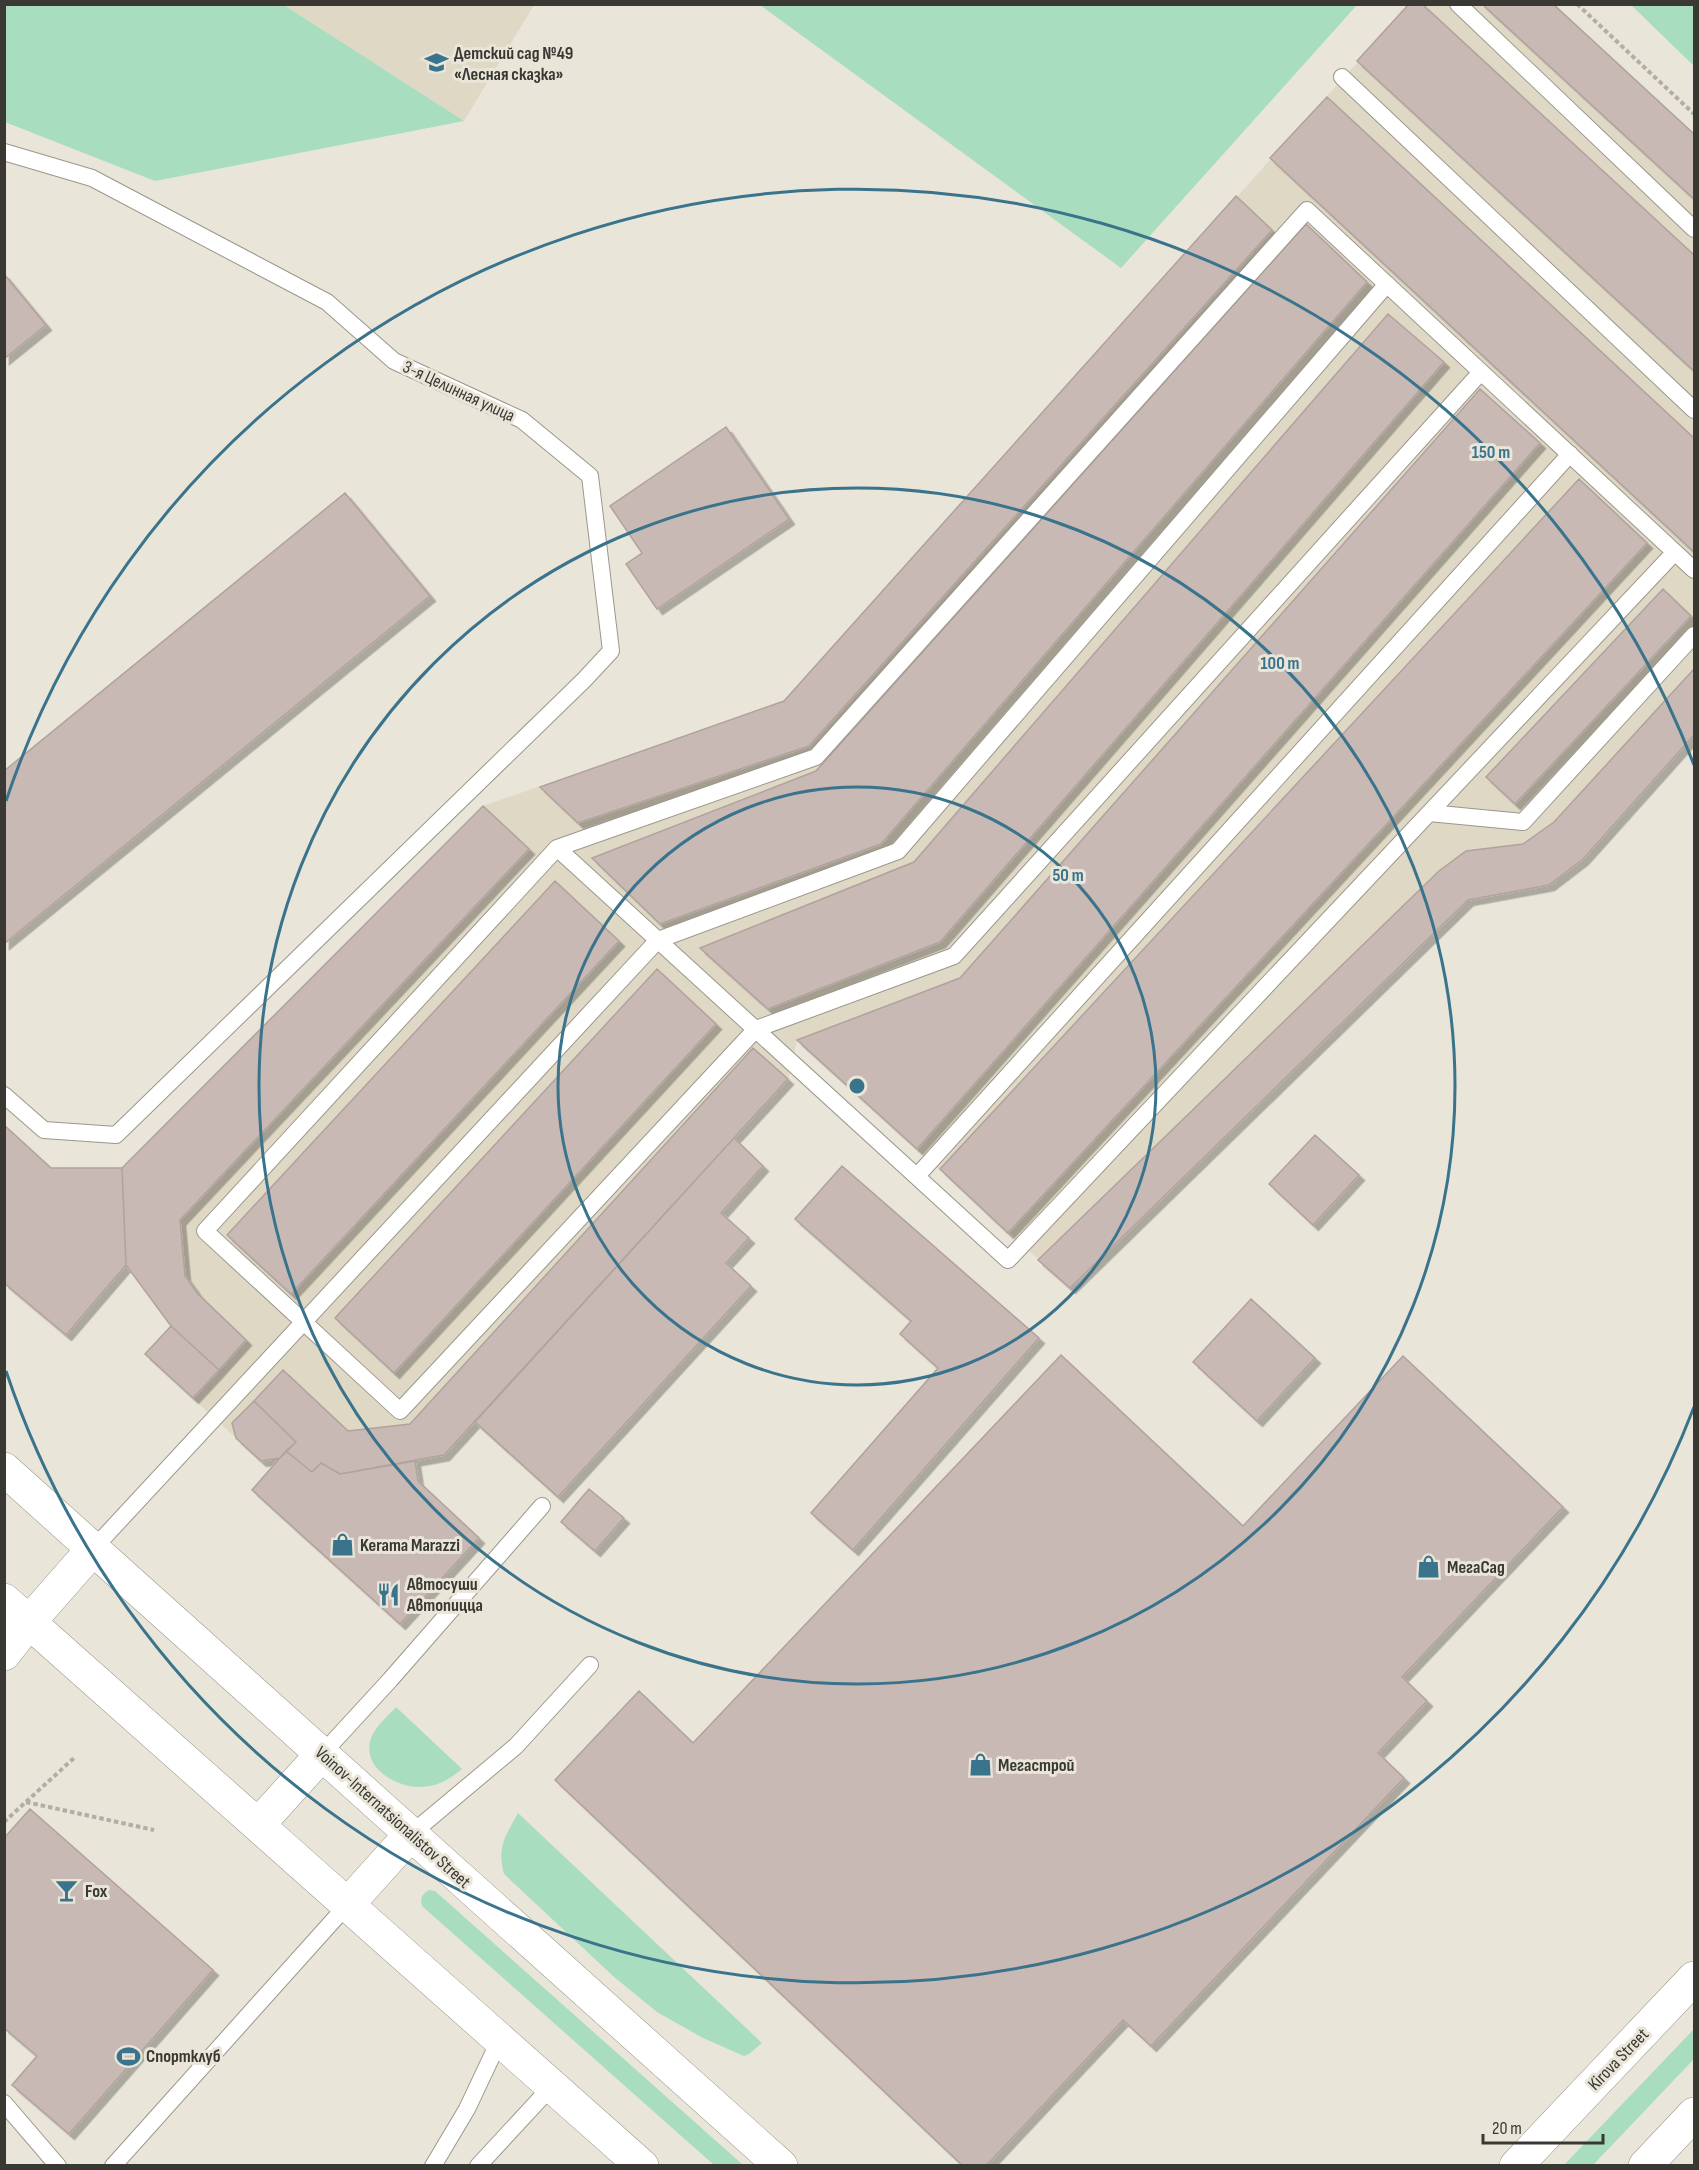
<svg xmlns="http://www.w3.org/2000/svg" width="1699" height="2170" viewBox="0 0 1699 2170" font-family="'Sofia Sans Condensed',sans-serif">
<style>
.built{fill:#ded8c4}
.green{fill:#a8ddbf}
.building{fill:#c8b9b5;stroke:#b1a29e;stroke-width:1.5;filter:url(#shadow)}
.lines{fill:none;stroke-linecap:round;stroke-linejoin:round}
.lane-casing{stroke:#9b978b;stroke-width:18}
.street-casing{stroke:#9b978b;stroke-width:34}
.secondary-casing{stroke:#9b978b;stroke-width:34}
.path{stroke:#b2aea4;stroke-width:4;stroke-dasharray:4.5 3;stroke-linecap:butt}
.lane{stroke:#fff;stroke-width:16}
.street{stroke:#fff;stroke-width:33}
.secondary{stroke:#fff;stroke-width:33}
.ring{fill:none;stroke:#3a738c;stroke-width:3}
.labels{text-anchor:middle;stroke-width:6;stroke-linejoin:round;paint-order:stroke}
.poi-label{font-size:18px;font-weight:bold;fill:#3a3833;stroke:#e9e5d8;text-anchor:start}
.street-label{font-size:18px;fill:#3a3833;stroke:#e9e5d8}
.centre{fill:#3a738c;stroke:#e9e5d8;stroke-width:3}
.ring-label{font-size:18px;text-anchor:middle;font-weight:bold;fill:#3a738c;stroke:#e9e5d8;stroke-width:6;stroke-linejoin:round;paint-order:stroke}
</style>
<defs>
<filter id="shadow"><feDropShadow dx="5.5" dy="5.5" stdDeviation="0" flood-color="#0004"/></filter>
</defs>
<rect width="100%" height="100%" fill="#e9e5d8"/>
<!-- built -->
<path class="built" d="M284,5H534L464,121Z
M1409,5H1553L1694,134V735L1583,859L1549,885L1468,900L1070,1288L797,1041L788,1079L444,1455L340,1474L312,1472L286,1452L280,1458L261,1461L145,1354L171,1326L126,1265L122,1168L483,806L785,701Z"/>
<!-- green -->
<path class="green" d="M4,5H284L464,121L155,181L5,122Z
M760,5H1357L1121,268Z
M1631,5H1694V66Z
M396,1707L462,1769C450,1779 437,1787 420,1787C392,1787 356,1763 374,1732C379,1723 389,1715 396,1707Z
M518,1813L762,2043L749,2054L744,2056L703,2038L657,2012L613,1976L504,1874C497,1847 505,1837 518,1813Z
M429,1890L435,1891L743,2165H714L422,1906C420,1898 422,1894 429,1890Z
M1694,2029V2059L1593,2165H1564Z"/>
<!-- building -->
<path class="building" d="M1409,4H1422L1694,255V371L1357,61Z
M1482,4H1553L1694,134V199Z
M1327,97L1694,438V552L1270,158Z
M1236,196L1272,230L809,746L578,823L540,787L784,701Z
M1306,224L1367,282L881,844L660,924L592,858L816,771Z
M4,274L46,325L4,359Z
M1388,314L1444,362L940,942L768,1009L700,948L914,862Z
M1480,389L1540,443L917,1149L797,1040L960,978Z
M726,427L789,519L657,609L626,564L642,553L610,506Z
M1579,479L1647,543L1008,1233L940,1169Z
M345,493L430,596L4,944V771Z
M1663,589L1691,616L1515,804L1486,777Z
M1694,669V735L1583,859L1549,885L1468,900L1070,1288L1038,1260L1439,871L1466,851L1523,844L1554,822Z
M483,806L529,849L180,1220L185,1276L198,1294L246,1340L219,1370L171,1326L126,1265L122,1168Z
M555,881L619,941L291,1294L227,1235Z
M657,969L716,1024L394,1373L335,1318Z
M753,1048L788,1079L444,1455L340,1474L321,1463L312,1472L286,1451L296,1442L254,1401L283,1370L348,1431L410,1424Z
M4,1125L51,1168H122L126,1265L66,1335L4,1283Z
M1315,1135L1359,1175L1313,1225L1269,1184Z
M734,1138L763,1166L721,1213L749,1238L726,1263L751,1286L558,1497L475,1422Z
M842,1166L1039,1338L853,1550L811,1513L938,1368L900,1334L911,1321L795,1219Z
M1251,1299L1315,1358L1257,1421L1193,1362Z
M171,1326L219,1370L193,1398L145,1354Z
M1061,1355L1243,1526L1403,1356L1563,1507L1402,1677L1427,1701L1378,1753L1404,1778L1151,2046L1123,2020L986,2166H963L555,1780L639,1691L693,1743Z
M254,1401L296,1442L280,1458L261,1461L236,1438L232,1423Z
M286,1451L312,1472L321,1463L340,1474L415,1461L418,1481L479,1538L400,1624L252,1490Z
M589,1489L624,1518L595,1551L561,1522Z
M30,1809L213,1970L69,2134L12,2085L37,2056L4,2028V1838Z"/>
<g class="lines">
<defs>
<path id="lane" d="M1458,4L1694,229
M1342,77L1694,410
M4,152L92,178L327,302L394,361L522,420L590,476L611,651L584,680L116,1135L44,1130L4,1095
M1481,372L954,956L756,1029L400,1411L205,1231L557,848L816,757L1307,210L1694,570
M1429,813L1523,822L1694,635
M557,848L1008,1260L1675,552
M917,1176L1570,454
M93,1549L658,940L898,851L1387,284
M322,1754L390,1680L542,1506
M411,1834L516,1746L590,1665
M4,2103L58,2166
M113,2166L348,1904
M433,2166L467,2109L500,2039
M478,2166L552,2086"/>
<path id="street" d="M4,1469L93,1549
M4,1600L29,1622L4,1654"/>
<path id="secondary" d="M258,1825L322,1754
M348,1904L411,1834
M642,2166L29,1622L93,1549L781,2166
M1516,2166L1694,1978
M1645,2166L1694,2114"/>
</defs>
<!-- lane casing -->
<use href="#lane" class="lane-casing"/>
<!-- street casing -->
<use href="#street" class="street-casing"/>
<!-- secondary casing -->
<use href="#secondary" class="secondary-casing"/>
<!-- path -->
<path class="path" d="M1577,4L1694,114
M26,1802L154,1830
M4,1822L74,1758"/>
<!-- lane -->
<use href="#lane" class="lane"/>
<!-- street -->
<use href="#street" class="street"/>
<!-- secondary -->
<use href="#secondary" class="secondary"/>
</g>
<!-- distance rings -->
<g class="ring">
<circle cx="857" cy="1086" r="299"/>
<circle cx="857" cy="1086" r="598"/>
<path d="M1694 1407A897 897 0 0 1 6 1371M6 801A897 897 0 0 1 1694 765"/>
</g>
<!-- icons -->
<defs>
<symbol id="school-bare" viewBox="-9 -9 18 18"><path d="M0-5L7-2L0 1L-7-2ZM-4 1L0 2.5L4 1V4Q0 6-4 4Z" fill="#3a738c" stroke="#e9e5d8" stroke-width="2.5" paint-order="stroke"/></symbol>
<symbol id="shop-bare" viewBox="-9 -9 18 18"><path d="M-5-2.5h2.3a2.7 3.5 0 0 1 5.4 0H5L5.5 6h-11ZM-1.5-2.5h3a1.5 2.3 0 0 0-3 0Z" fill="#3a738c" stroke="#e9e5d8" stroke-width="2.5" paint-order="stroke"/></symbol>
<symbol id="restaurant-bare" viewBox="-9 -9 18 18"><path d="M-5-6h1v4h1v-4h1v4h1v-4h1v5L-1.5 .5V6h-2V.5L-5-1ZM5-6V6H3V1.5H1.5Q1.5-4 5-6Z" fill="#3a738c" stroke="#e9e5d8" stroke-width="2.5" paint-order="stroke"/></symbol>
<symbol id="bar-bare" viewBox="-9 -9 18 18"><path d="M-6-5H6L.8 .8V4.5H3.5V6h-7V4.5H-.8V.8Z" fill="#3a738c" stroke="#e9e5d8" stroke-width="2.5" paint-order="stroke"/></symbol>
<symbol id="stadium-bare" viewBox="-9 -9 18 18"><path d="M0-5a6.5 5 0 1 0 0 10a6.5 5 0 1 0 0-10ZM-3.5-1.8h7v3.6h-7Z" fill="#3a738c" stroke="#e9e5d8" stroke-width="2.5" paint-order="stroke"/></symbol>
</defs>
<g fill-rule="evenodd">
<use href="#school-bare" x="420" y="46" width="33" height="33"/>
<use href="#shop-bare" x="326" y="1528" width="33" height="33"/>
<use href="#shop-bare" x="1412" y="1550" width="33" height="33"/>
<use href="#restaurant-bare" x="372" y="1578" width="33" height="33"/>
<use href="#shop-bare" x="964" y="1748" width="33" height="33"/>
<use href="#bar-bare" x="50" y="1874" width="33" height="33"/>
<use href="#stadium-bare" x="112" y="2040" width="33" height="33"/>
</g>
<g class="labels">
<!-- poi labels -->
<g class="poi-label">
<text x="454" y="59">Детский сад №49<tspan x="454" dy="21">«Лесная сказка»</tspan></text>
<text x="360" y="1551">Kerama Marazzi</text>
<text x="1447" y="1573">МегаСад</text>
<text x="407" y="1590">Автосуши<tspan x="407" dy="21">Автопицца</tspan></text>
<text x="998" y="1771">Мегастрой</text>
<text x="85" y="1897">Fox</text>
<text x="146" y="2062">Спортклуб</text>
</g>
<!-- street labels -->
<g class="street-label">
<text transform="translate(459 391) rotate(25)" y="6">3-я Целинная улица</text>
<text transform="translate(393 1817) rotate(42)" y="6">Voinov-Internatsionalistov Street</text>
<text transform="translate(1618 2059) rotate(-46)" y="6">Kirova Street</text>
</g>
</g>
<circle cx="857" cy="1086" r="9" class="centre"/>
<g class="ring-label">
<text x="1491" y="458">150 m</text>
<text x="1280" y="669">100 m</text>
<text x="1068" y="881">50 m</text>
</g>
<!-- border -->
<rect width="1699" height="2170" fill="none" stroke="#3a3833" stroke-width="12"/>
<!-- scale -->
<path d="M1483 2134v9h120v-9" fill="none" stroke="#3a3833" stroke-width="3"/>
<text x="1492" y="2134" font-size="18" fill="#3a3833" stroke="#e9e5d8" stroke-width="4.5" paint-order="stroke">20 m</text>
</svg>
